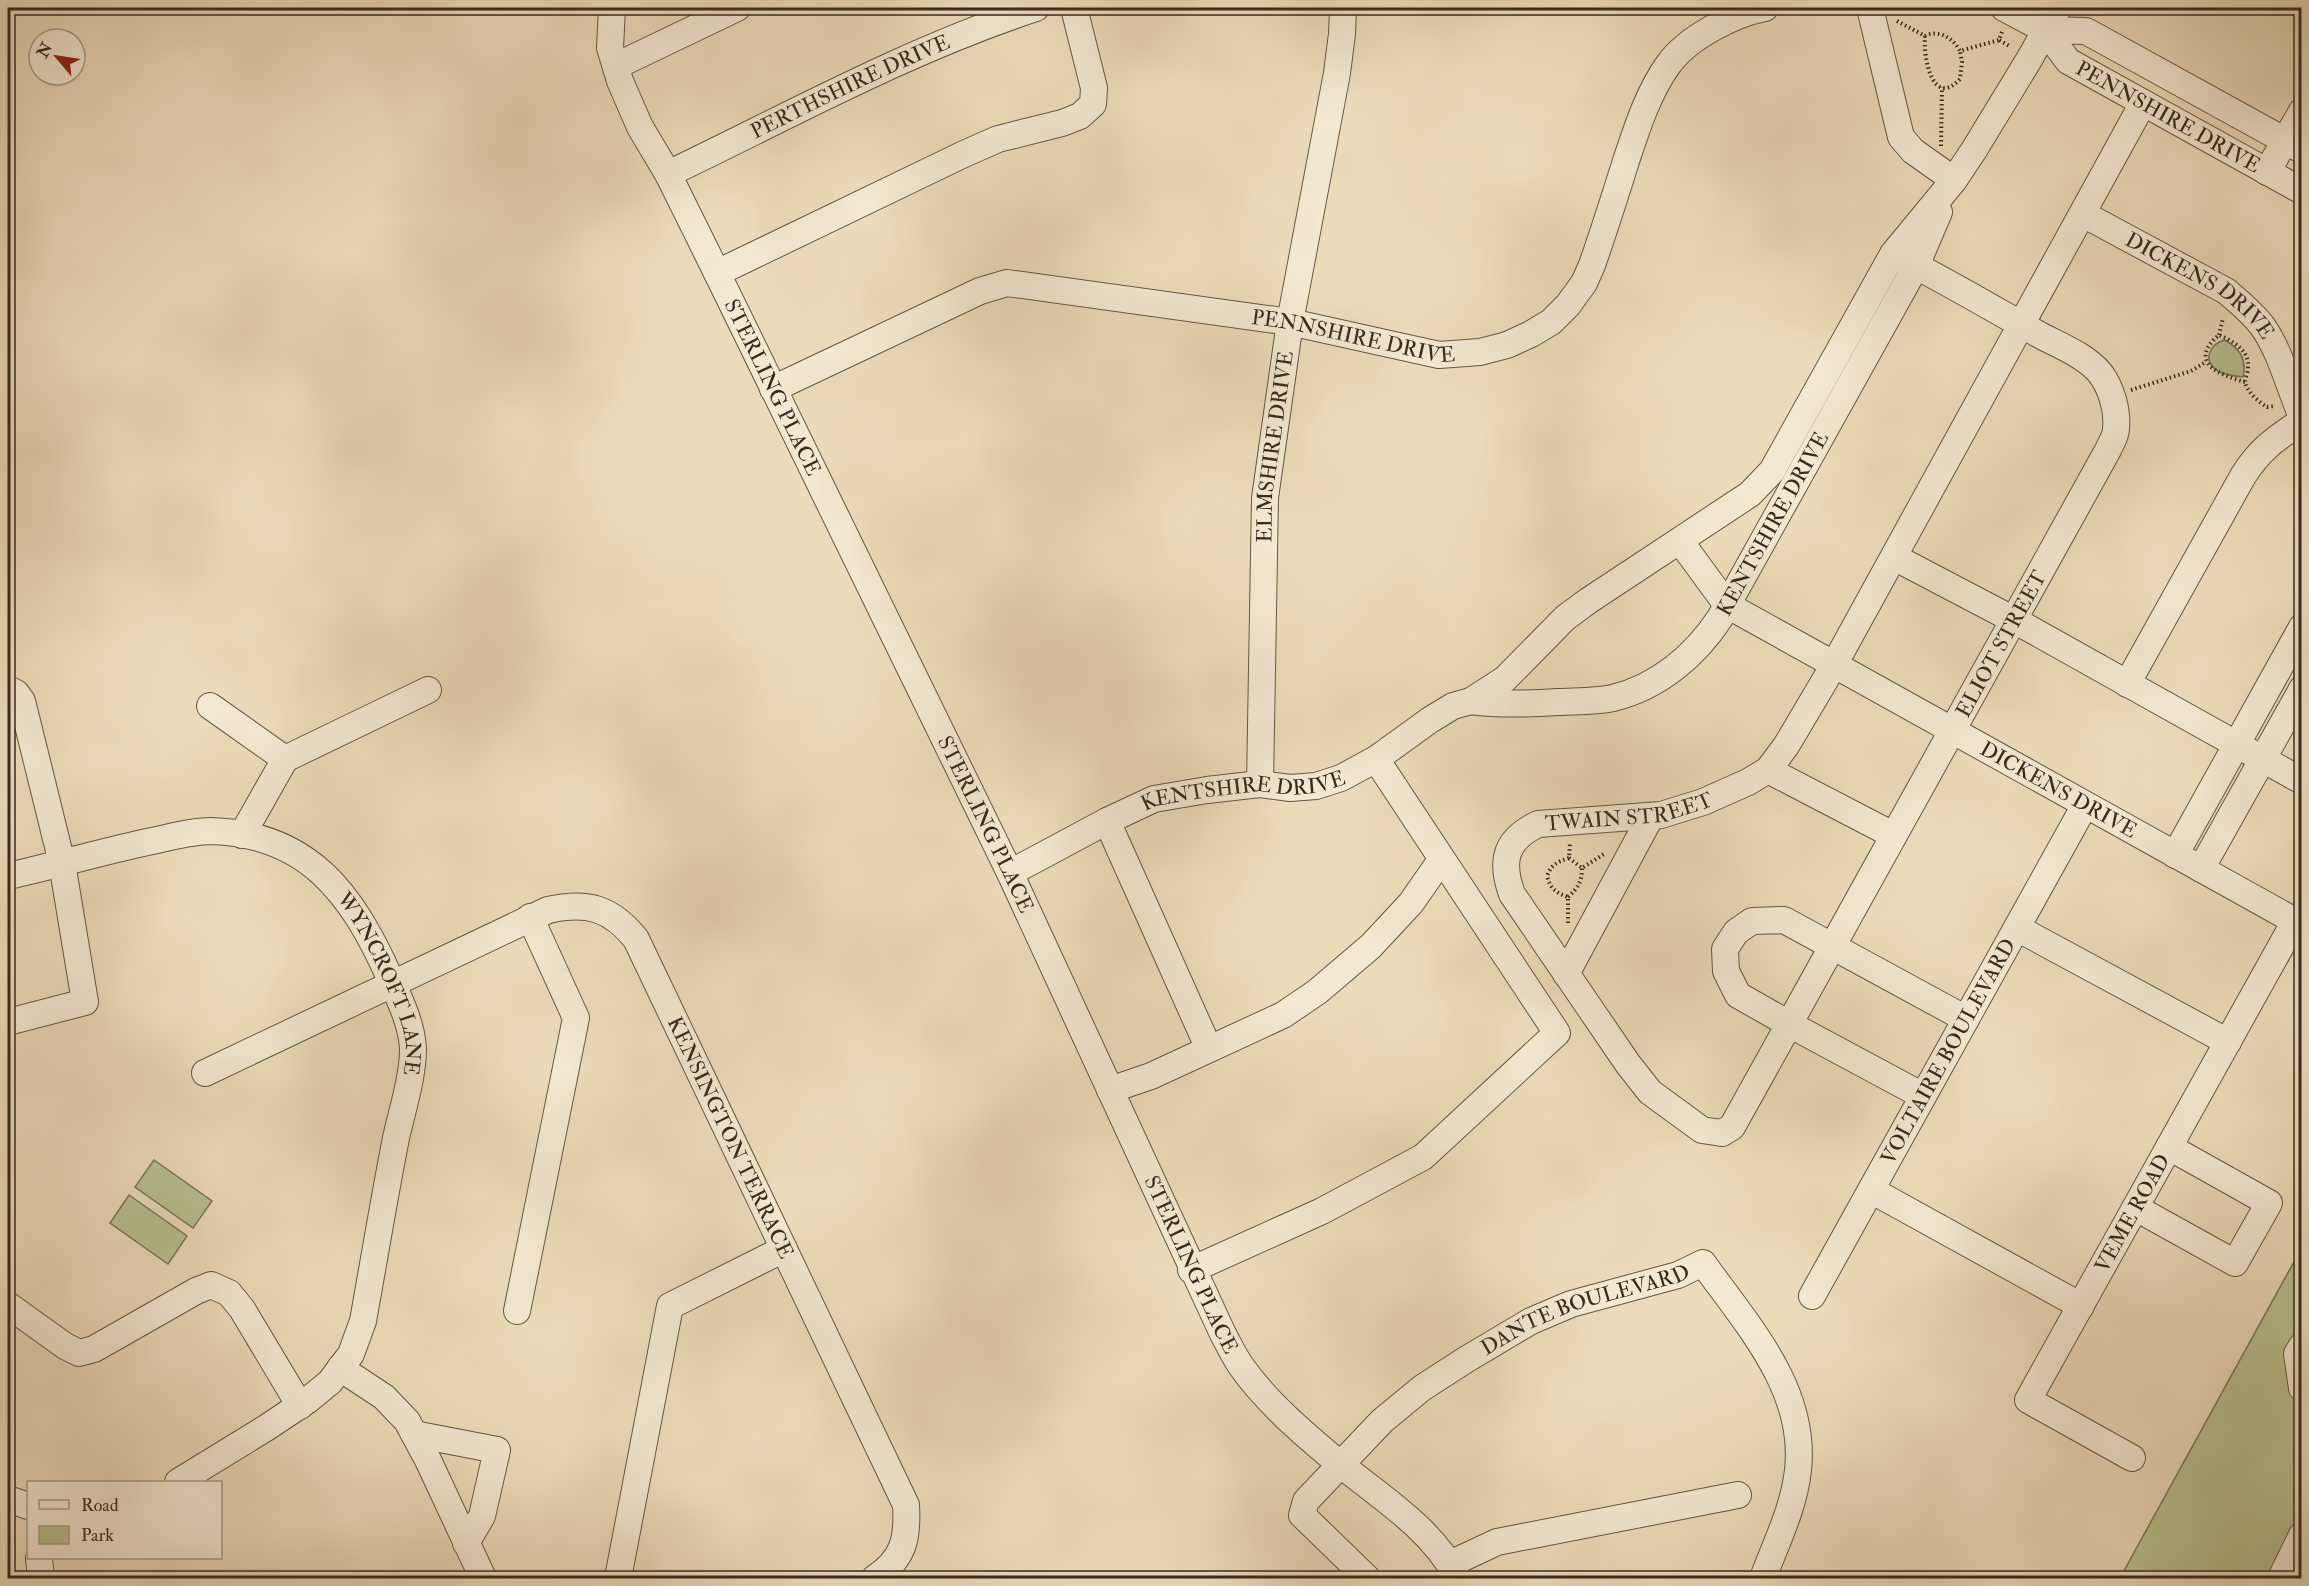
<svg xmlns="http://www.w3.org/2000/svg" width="2309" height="1586" viewBox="0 0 2309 1586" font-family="'IM FELL Double Pica',serif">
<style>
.green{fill:#b8c08f;stroke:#767657;stroke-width:1.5}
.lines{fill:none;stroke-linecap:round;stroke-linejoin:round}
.minor-casing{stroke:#635746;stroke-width:28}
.path{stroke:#352b1f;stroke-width:4;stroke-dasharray:1.5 3;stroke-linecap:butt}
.minor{stroke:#f3e8d2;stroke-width:26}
.labels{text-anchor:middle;stroke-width:4.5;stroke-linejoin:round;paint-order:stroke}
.street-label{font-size:21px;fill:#352b1f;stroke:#f3e8d2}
</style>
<rect width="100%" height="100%" fill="#ecdbb9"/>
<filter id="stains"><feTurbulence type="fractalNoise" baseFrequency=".00333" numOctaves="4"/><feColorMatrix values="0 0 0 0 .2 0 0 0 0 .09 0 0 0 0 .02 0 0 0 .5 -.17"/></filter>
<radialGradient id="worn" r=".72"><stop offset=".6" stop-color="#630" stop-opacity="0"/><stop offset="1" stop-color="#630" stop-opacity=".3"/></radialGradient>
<!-- green -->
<path class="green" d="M2225,340C2240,349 2247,359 2243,377C2234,376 2222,375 2215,369C2202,358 2212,343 2225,340Z
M154,1160L212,1201L193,1228L135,1187Z
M129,1195L187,1236L168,1264L110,1223Z
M2301,1249V1578H2120Z"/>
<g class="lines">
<defs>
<g id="minor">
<path id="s1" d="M612,8L610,48L620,81L640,127L668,174L717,273L1010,873L1223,1334C1229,1345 1234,1356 1241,1366C1267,1403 1306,1436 1341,1465C1385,1500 1430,1528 1458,1578"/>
<path d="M1870,8L1901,137L1913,151L1954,180"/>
<path d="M2004,8L2045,30"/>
<path d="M616,66L737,8"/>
<path id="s2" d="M2302,150L2086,31L2045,30L2068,61L2302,191"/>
<path d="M2267,172L2302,111"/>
<path id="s3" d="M668,174C789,116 908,50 1036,8"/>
<path id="s4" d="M2083,214L2226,291C2239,302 2253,313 2263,327C2281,353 2289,387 2302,417"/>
<path id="s5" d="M1893,254C1943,279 1990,307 2038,334C2058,345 2085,355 2100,373C2111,387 2118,410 2116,429C2116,436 2111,443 2108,450L1732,1127L1722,1133L1702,1130L1650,1092L1628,1064L1512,894C1500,861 1505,840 1538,824L1661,815L1703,802L1748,782L1768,770L1786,746L1834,665L2143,103"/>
<path d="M717,273L964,154L998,139L1062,123L1080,116L1093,104L1094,88L1074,8"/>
<path id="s6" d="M773,389L980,291L1007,283L1290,322L1439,355L1480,352L1507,345L1531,334L1551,322L1568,305L1584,283L1592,265C1604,231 1615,196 1626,161C1637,128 1648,93 1668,65C1687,38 1733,14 1765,8"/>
<path id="s7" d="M1680,541L1727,605L2302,925"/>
<path d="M1894,557L2014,620L2302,781"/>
<path d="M2127,684L2243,476C2260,449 2275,439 2302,421"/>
<path d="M8,689L16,693L22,701L62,863L85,1002L8,1022"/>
<path id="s8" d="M1471,701C1501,705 1528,704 1558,702C1576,701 1595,702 1613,698C1658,687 1695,656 1720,618L1916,266L1939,212"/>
<path d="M210,706L285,759L242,835"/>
<path d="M285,759L428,690"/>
<path d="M1768,770L1893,835"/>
<path id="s9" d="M1260,784L1265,498L1290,322L1337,73L1342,34L1343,8"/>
<path d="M1107,821L1209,1049"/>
<path d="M2175,855L2302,627"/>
<path d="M2201,869L2302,689"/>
<path id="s10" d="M1010,873L1107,821L1154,799L1207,790L1260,784L1290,788L1316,786L1341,778L1376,759L1430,720L1453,706L1471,701L1505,679L1565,618L1588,601L1750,494L1772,471L1893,254L1954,180L1974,150L2030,58L2058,8"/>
<path id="s11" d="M8,876C58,865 107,850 157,840C175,836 193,831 211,831C309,834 352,894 389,976C399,998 412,1024 413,1049C413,1077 402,1111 396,1138C384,1199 374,1260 363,1321L351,1354L330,1382L308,1400L266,1428L178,1482"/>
<path d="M2017,928L2228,1042"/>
<path d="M1566,974L1651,816"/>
<path id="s12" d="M205,1073L548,910C587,901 611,908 636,939L906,1505C908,1538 904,1559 875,1578"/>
<path d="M1110,1090L1151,1076L1283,1015L1317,992L1371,946L1411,903L1441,860"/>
<path d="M1923,1096L1789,1024L1738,995L1726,971L1725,949L1736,932L1752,921L1784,920L1966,1019"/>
<path d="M1871,1190L2081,1306"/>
<path d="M2136,1208L2235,1263L2269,1203L2169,1147"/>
<path d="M1191,1270L1322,1211L1423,1157L1557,1033L1376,759"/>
<path id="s13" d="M1812,1296L2085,805"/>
<path d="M8,1305L65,1346L79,1353L94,1349L196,1291L211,1285L229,1293L242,1309L300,1406"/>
<path d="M517,1311L576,1018L530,917"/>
<path d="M2302,1346L2297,1354L2302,1388"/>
<path d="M340,1368L384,1397L407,1421L428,1460L483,1578"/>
<path d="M414,1434L497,1450L482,1516L466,1543"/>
<path id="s14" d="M2132,1458L2028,1400L2295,921"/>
<path d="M8,1499L28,1506"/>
<path d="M39,1558L41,1578"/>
<path d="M1450,1564L1497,1542L1738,1495"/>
<path d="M618,1578L670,1306L784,1249"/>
<path id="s15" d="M1367,1578L1302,1515L1306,1501L1382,1421L1422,1388L1467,1359L1531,1321L1571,1304L1678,1275L1703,1263C1747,1325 1807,1389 1798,1470C1794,1508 1776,1543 1763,1578"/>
<path d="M2281,1578L2302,1535"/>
</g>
</defs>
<!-- minor casing -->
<use href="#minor" class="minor-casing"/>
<!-- path -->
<path class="path" d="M1897,21L1925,36C1939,29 1953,38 1960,51L1999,40
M2002,32L1999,40L2011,47
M1925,36C1923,56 1932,109 1960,79L1962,62L1960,51
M1941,146L1942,87
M2219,335L2223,318
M2245,382C2219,375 2187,362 2219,335C2233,341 2250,351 2248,368C2248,373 2245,378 2245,382C2247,392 2259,402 2267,407L2274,406
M2131,390L2191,371L2206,362
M1569,858L1582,868L1604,854
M1568,897C1578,888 1582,881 1582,868
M1568,923V897C1556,893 1550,888 1547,876C1551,865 1557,862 1569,858L1570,843"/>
<!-- minor -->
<use href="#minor" class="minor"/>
</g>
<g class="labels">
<!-- street labels -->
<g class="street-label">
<text dy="7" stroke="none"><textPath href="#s3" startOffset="202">PERTHSHIRE DRIVE</textPath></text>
<text dy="7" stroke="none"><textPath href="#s2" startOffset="441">PENNSHIRE DRIVE</textPath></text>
<text dy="7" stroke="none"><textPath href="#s4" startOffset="138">DICKENS DRIVE</textPath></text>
<text dy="7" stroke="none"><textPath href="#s6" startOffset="608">PENNSHIRE DRIVE</textPath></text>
<text dy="7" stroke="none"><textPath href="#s1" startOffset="417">STERLING PLACE</textPath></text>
<text dy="7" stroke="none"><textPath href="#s9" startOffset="338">ELMSHIRE DRIVE</textPath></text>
<text dy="7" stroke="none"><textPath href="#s8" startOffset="387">KENTSHIRE DRIVE</textPath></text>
<text transform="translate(2001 644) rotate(-61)" y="7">ELIOT STREET</text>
<text dy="7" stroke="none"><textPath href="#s10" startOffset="252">KENTSHIRE DRIVE</textPath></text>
<text dy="7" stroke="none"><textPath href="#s7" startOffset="459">DICKENS DRIVE</textPath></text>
<text dy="7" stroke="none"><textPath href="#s5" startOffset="1610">TWAIN STREET</textPath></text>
<text dy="7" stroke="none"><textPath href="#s1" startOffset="903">STERLING PLACE</textPath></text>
<text dy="7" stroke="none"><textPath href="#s11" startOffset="458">WYNCROFT LANE</textPath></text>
<text dy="7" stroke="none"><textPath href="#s13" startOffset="280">VOLTAIRE BOULEVARD</textPath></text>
<text dy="7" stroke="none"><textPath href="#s12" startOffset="699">KENSINGTON TERRACE</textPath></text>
<text dy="7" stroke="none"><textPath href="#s14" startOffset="333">VEME ROAD</textPath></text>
<text dy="7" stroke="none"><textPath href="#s1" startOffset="1389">STERLING PLACE</textPath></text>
<text dy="7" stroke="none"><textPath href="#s15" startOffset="450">DANTE BOULEVARD</textPath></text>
</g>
</g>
<!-- margin -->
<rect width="2309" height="1586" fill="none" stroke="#ecdbb9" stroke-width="30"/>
<rect x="9" y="9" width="2291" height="1568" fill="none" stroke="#352b1f" stroke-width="3"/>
<rect x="15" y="15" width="2279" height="1556" fill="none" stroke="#352b1f" stroke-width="1.5"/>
<!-- legend -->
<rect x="27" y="1481" width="195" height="78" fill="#f3e8d2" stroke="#a79c8a" stroke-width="1.5"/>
<rect x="39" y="1500" width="30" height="9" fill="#f3e8d2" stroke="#a79c8a" stroke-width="1.5"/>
<text x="81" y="1511" font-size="18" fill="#352b1f">Road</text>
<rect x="39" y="1526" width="30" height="18" fill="#b8c08f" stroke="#a79c8a" stroke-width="1.5"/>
<text x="81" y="1541" font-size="18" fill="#352b1f">Park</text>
<!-- north arrow -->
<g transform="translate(57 57) rotate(299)"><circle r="28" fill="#f3e8d2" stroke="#a79c8a" stroke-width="1.5"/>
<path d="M0-4.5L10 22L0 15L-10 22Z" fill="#8f2418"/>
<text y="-9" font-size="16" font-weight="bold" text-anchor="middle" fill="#352b1f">N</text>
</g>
<rect width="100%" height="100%" filter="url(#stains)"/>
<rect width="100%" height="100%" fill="url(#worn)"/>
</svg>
